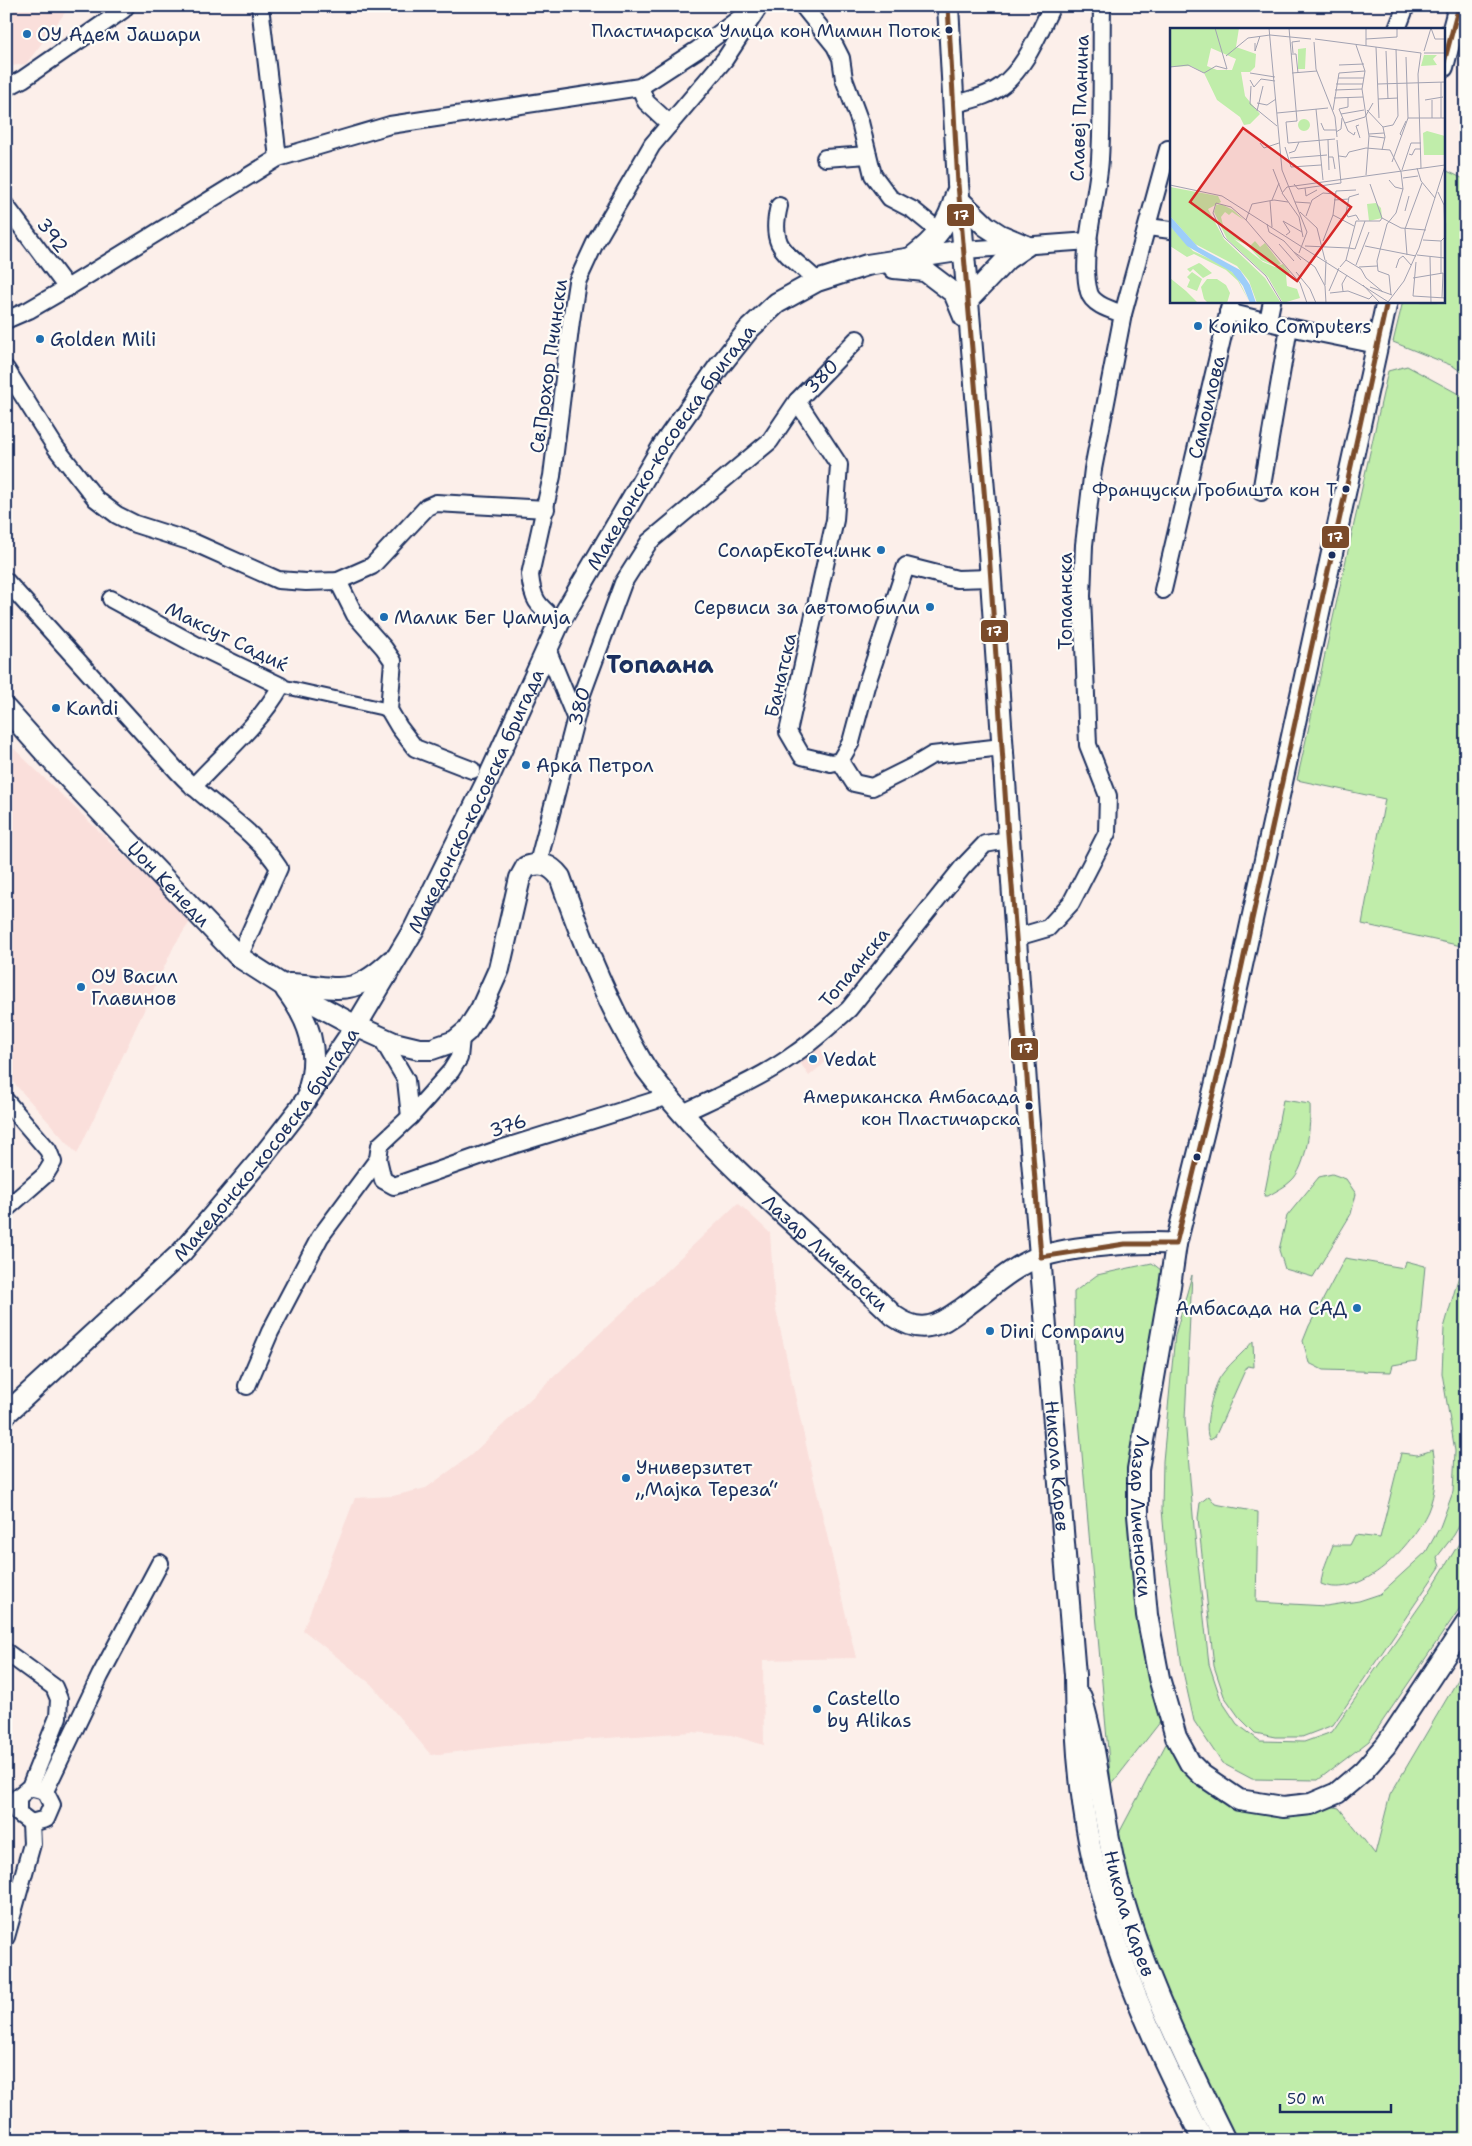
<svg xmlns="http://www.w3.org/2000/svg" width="1472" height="2146" viewBox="0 0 1472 2146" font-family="'Shantell Sans',sans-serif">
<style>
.built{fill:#fadfdb}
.green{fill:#c0edaa;stroke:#6e8e84}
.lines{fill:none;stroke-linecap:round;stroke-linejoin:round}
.pedestrian-casing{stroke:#1b2f5e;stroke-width:16}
.minor-casing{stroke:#1b2f5e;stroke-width:20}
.tertiary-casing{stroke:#1b2f5e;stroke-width:24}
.pedestrian{stroke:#fdfcf7;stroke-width:12}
.minor{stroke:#fdfcf7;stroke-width:16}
.tertiary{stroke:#fdfcf7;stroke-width:20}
.bus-1-casing{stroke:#fdfcf7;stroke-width:9}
.bus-1{stroke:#7a4b2a;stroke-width:5}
.bus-dot{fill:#1b2f5e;stroke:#fdfcf7;stroke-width:2}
.poi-dot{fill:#1f6fb2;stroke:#fdfcf7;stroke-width:2}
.labels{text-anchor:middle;stroke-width:4.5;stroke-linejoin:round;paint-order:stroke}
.bus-label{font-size:18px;fill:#1b2f5e;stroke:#fdfcf7;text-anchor:end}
.poi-label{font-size:19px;fill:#1b2f5e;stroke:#fdfcf7;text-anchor:start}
.street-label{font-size:19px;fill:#1b2f5e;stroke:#fdfcf7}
.district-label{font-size:24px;font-weight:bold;fill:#1b2f5e;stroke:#fdfcf7}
.inset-road{fill:none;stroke:#a2a2b2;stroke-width:1}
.view{fill:#d62828;fill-opacity:0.15;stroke:#d62828;stroke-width:2.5}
.inset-edge{fill:none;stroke:#1b2f5e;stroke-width:2.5}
.line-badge{stroke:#fdfcf7;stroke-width:2}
.badge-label{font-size:14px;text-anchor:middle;font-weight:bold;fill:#fff}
</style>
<rect width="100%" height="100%" fill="#fcefea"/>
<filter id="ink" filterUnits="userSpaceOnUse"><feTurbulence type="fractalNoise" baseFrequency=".02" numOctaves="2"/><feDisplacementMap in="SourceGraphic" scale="10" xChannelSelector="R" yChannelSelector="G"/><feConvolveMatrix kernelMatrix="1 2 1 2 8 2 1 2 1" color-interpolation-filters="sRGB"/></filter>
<g filter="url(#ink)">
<!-- built -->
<path class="built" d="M6,6H70L26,64L11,66L6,62Z
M6,741L191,920L174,946L77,1154L6,1074Z
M816,1042L828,1060L809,1076L797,1058Z
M738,1203L770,1233L775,1306L811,1467L856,1658L763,1660L764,1745L731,1735L692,1732L523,1744L431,1755L371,1684L303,1630L355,1498L393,1496L426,1488L470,1456Z"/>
<!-- green -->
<path class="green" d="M1443,169L1466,180V375L1453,366L1393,342L1403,301H1443Z
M1407,366L1466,398V947L1362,924L1385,799L1297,780L1388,371Z
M1283,1100L1310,1104C1311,1124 1307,1167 1291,1181C1285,1187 1276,1191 1268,1196H1264Z
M1332,1174L1346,1179L1356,1194L1351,1214L1313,1277L1285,1269L1279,1250L1287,1216L1319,1177Z
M1466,1251V1514L1454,1535L1437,1557L1440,1567L1333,1725L1302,1737H1275L1255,1733L1239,1717L1224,1696L1214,1666L1198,1518L1200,1503L1209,1496L1215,1504L1258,1512L1256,1602L1326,1606L1359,1601L1380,1594L1426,1552L1440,1527L1453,1492L1455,1451L1442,1373L1444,1328Z
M1345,1258L1404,1268L1406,1261L1425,1266L1416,1361L1393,1365L1391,1372L1323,1370L1309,1363L1303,1341L1309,1326Z
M1152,1263L1166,1274L1131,1477L1161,1721L1111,1785L1075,1374L1074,1292L1097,1275Z
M1192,1275L1185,1419L1194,1527L1209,1664L1221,1700L1237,1724L1260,1741L1304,1742L1332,1732L1428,1594L1466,1532V1599L1369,1741L1318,1780L1252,1779L1222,1763L1194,1721L1182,1667L1166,1556L1162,1509L1163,1461L1175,1335Z
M1253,1341L1254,1367L1247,1366L1215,1437L1210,1440C1202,1430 1213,1390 1219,1379C1227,1365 1243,1354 1253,1341Z
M1433,1450C1437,1470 1436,1492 1428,1511C1413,1544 1362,1601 1321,1584C1322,1569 1328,1559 1333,1545H1350L1355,1535L1380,1538L1401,1453L1417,1455Z
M1466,1666V2140H1230L1210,2101L1133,1911L1117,1837L1166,1744L1230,1804H1321L1339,1808L1375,1854L1390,1795Z"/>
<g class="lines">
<defs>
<path id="pedestrian" d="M281,686L389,710"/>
<g id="minor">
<path d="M260,6L278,158"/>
<path d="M803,6L835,46L841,58L844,79L860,122L873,175L890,198L913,210L940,232"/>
<path d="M1102,6C1101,57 1103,108 1100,159C1098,197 1079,257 1089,292C1092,305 1112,310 1123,314"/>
<path d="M1397,29L1406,6"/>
<path d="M640,87L646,102L670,124"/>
<path d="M6,88L23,79L123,10L126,6"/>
<path d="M953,105C968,100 987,97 1000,87C1026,68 1038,34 1052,6"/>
<path d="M825,158L868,155"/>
<path d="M6,206L67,288"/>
<path d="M779,206C768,251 789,253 817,281"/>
<path d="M1148,227L1171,230"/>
<path d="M964,250L1089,241"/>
<path d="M1228,312L1289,327L1377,345"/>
<path d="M6,320L29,310L67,288L278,158L390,125L640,87L697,50L756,6"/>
<path d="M1268,321L1272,301"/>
<path d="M6,369L56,448L96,499L117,515L135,524L195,543L278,580L306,582L338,581L372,566L427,507L436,503L546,509"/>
<path d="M797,401L839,465L835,520L788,732L802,756L831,763L840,761L851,742L866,686L906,566L957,579L991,578"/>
<path d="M1261,492L1289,327"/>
<path d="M6,581L170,763C178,772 186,781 195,788C223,813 258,835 279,868L239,957"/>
<path d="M338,581L355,615L384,648L393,661L389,710L399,727L415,748L472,770"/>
<path id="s1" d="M1163,590L1231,301"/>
<path d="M111,599L198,646L281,686C259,725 223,754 193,787"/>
<path d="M559,623C538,605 533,603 530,575L552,476L571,321L577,282L595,243L652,145L725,59L757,10"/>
<path d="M547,649L575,717"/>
<path d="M840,761L854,783L872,787L912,767L932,755L1002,747"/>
<path id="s2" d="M538,863L582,694L623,583L649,542L770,441L797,401L857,339"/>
<path d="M1017,937L1048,928L1071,903L1107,833L1108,796L1088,745L1082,596L1084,545L1093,469L1123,314L1168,149"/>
<path d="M382,1039L406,1080L410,1117"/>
<path d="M6,1101L48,1150L53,1162L45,1175L6,1209"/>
<path d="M683,1113C721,1095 762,1078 796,1053C815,1040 832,1024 849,1009L962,868L985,844L1008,840"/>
<path d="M378,1159L383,1180L394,1186L494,1151L669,1096"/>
<path d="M247,1386L270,1332L320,1237L378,1159L380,1145L410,1117L451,1071L459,1058L461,1038"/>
<path d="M6,1652L54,1687L59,1699L58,1717L30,1787L18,1797V1813L31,1823L46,1819L52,1805L45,1791L30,1787"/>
<path d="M45,1791L100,1676L160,1563"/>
<path d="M6,1937L32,1844L31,1823"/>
</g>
<g id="tertiary">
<path id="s3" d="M948,6L958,184L988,537L1028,1112L1075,1675C1075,1733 1079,1789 1090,1846C1111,1949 1155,2047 1203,2140"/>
<path d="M1443,67L1459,6"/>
<path d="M960,201L986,226L1000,235L1026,246"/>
<path d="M911,258C936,239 948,225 956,194"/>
<path d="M894,268L925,271L954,293L964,317"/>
<path d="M968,300L1007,259L1026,246"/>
<path id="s4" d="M1387,301L1220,1066L1176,1244L1170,1286L1138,1469V1515L1147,1615L1159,1678L1176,1737L1190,1763L1202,1775L1239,1800L1283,1807L1311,1804L1337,1793L1363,1771L1386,1745L1466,1624"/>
<path id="s5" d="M6,709L57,766L239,957L295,993L356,1026L394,1043L419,1049H432L455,1041L467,1031L481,1009L499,969L520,878L526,867C541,862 550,864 560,877C579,932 600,986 628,1037C634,1048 640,1060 647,1070C717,1163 811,1235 894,1316C904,1323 916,1329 929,1326C942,1324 953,1315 963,1308C987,1291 1011,1267 1039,1257C1072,1246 1141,1241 1176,1244"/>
<path d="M289,984C338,986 350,1000 391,961"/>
<path d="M286,990C309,1020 320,1050 309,1088"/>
<path id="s6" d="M6,1414L182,1252L260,1160L299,1110L356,1026L414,929L489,777L559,623L663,446L718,368L749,329L777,303L817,281L867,265L964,250"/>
<path id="s7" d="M1081,1697C1100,1758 1102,1822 1119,1884C1142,1971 1185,2059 1225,2140"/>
</g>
</defs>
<!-- pedestrian casing -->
<use href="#pedestrian" class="pedestrian-casing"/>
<!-- minor casing -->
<use href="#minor" class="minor-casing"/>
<!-- tertiary casing -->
<use href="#tertiary" class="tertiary-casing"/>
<!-- pedestrian -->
<use href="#pedestrian" class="pedestrian"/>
<!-- minor -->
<use href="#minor" class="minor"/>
<!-- tertiary -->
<use href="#tertiary" class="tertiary"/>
<defs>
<path id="bus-1" d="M948,6L958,184L988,537L1007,822L1041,1257
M1443,66L1459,6
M1176,1244L1220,1066L1387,301
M1041,1257L1125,1244H1176"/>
</defs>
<!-- bus-1 casing -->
<use href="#bus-1" class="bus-1-casing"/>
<!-- bus-1 -->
<use href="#bus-1" class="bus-1"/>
</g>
</g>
<!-- markers -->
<g class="bus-dot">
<circle cx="949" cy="30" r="4.5"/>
<circle cx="1346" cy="489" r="4.5"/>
<circle cx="1332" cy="555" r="4.5"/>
<circle cx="1029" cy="1106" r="4.5"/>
<circle cx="1197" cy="1157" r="4.5"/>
</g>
<g class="poi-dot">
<circle cx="27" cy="34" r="5"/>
<circle cx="1198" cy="326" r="5"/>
<circle cx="40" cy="339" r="5"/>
<circle cx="881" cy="550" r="5"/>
<circle cx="930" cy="607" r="5"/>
<circle cx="384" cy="617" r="5"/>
<circle cx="56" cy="708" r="5"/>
<circle cx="526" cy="765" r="5"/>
<circle cx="81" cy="987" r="5"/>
<circle cx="813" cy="1059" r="5"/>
<circle cx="1357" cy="1308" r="5"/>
<circle cx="990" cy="1331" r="5"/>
<circle cx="626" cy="1478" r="5"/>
<circle cx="817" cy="1709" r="5"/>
</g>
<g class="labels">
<!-- bus labels -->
<g class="bus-label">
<text x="940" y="37">Пластичарска Улица кон Мимин Поток</text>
<text x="1337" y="496">Француски Гробишта кон Т</text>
<text x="1020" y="1103">Американска Амбасада<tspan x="1020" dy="22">кон Пластичарска</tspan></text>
</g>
<!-- poi labels -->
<g class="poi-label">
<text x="37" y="41">ОУ Адем Јашари</text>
<text x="1208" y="333">Koniko Computers</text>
<text x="50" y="346">Golden Mili</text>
<text x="871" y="557" text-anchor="end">СоларЕкоТеч.инк</text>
<text x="920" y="614" text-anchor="end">Сервиси за автомобили</text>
<text x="394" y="624">Малик Бег Џамија</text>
<text x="66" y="715">Kandi</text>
<text x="536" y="772">Арка Петрол</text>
<text x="91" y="983">ОУ Васил<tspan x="91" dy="22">Главинов</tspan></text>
<text x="823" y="1066">Vedat</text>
<text x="1347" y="1315" text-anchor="end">Амбасада на САД</text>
<text x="1000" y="1338">Dini Company</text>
<text x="636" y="1474">Универзитет<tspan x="636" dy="22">„Мајка Тереза“</tspan></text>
<text x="827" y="1705">Castello<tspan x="827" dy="22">by Alikas</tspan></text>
</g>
<!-- street labels -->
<g class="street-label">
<text transform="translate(1079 108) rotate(-88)" y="7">Славеј Планина</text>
<text transform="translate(53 235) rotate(53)" y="7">392</text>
<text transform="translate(548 366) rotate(-82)" y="7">Св.Прохор Пчински</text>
<text dy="7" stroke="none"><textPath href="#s2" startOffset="582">380</textPath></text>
<text dy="7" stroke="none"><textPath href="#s1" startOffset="188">Самоилова</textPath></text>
<text dy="7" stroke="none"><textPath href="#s6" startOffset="1185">Македонско-косовска бригада</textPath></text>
<text transform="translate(1065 601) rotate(-90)" y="7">Топаанска</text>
<text transform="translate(227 636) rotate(26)" y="7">Максут Садиќ</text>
<text transform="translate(780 675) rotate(-77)" y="7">Банатска</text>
<text dy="7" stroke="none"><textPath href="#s2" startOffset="162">380</textPath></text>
<text dy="7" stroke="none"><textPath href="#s6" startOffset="780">Македонско-косовска бригада</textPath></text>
<text dy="7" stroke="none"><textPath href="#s5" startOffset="239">Џон Кенеди</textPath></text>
<text transform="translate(854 967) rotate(-50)" y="7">Топаанска</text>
<text transform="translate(508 1125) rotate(-18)" y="7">376</text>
<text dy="7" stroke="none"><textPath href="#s6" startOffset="376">Македонско-косовска бригада</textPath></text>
<text dy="7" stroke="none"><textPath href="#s5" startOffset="1279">Лазар Личеноски</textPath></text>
<text dy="7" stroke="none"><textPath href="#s3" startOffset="1464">Никола Карев</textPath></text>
<text dy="7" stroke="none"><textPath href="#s4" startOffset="1242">Лазар Личеноски</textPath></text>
<text dy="7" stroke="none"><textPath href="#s7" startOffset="222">Никола Карев</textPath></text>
</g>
<!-- district labels -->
<g class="district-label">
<text x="660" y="673">Топаана</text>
</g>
</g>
<!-- overview -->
<g transform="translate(1170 28)">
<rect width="275" height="275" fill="#fcefea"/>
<path d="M0,0H69L66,19L86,26L85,39L80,44H71L75,68L90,86L80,96L74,97L70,89L47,72L34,45L21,38L0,39ZM41,20L66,31L62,42H47L37,38ZM136,20L135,41H128V21ZM254,27H267L263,31L267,37L251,38ZM128 97a6 6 0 1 1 12 0a6 6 0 1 1-12 0ZM257,103L275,108V127H254L253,105ZM0,159L48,168L51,174L38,181L54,211L95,250L111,275H87L79,253L67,238L25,216L0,188ZM206,175L211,180L212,190L199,193L197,176ZM51,176L63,182L74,192L62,184L59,187L55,184L51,189L53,197L75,216L64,211L93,234L105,239L113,236L120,245L116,247L117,258L127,261L130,270L113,275L98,249L57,211L44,184L46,177ZM0,198L23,223L53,237L66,247L80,275L68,253L56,242L24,226L17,229L0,218ZM85,213L90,219L95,215L111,236L105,238L91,232L79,219ZM29,235L31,236L42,245L33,250L23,241L20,244L17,241ZM22,244L32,251L27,263L17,259L20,252L17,249ZM0,250L16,263L28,275H0ZM37,251H47L56,257L60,265L57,275H38L34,271L31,259Z" fill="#c0edaa" fill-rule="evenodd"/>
<path d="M0,188L28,219L70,242L80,257L86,275H80L73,258L62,244L17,218L0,198Z" fill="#9dcef9"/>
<path class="inset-road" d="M99,0L112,142L137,204L129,225M119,0L127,93L116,94L118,115L165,111M196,0V18M261,0L265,11H275M145,11L251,25M196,11L227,9V0M144,14L146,41L165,89L167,109M85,15V23L90,8M186,17L195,43L192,61L199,108L196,147M206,19L209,90M216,23L218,71M254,23L261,0M123,25L122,14L130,13M251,25L248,46L251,140M254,25H275M121,26H126L128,45M56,28L78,10L100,7L141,11M236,29L238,90H275M169,37L194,36M0,39L18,37L34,45L46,38L57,41L45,0M80,45L105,49M122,45L147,43M168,50H194M80,52L84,59L91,51L105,53M166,56H193M208,56L275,54M81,58L80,76L107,98M165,62L192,61M164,70L193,69M178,70V79L169,81L178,103L184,107L185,104M208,71L228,70M255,72L273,69M262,72V90M87,75L97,77L106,71M146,81L153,152M163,82L169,45L195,43M197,82L213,99M87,83L93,58M107,85L158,80M171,86L194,82M271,90V54M151,95L154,102H166M175,95L195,89L203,75M189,97L186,98L190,110M213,99L223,97L228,88L226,21M166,104L171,101L172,90M199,106L214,105M199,108L215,110M232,108L230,106L236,93M158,112L159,142M90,115L94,120L109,115M115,119L121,139L151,137M212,122L215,109L213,99M119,125L125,123L129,114M239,126L242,127L245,121H251M169,128L176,129L179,124L196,120L220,122L231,144L233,161L226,185L217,196L207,233L208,243L219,247L221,267M158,129H163L165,141M120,130L157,127M222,134L238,90M247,140L251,153L265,170M103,141L112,164M232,142L241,115H251M233,150L248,148M219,152L225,159L233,161M124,156L128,161L171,155L167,112M200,156L212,190M0,157L52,168L220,275M135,160L136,168L147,162M166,163L186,162M268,164L274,177L275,209M189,166L179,169L176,185L178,189L186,187L189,192M102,172L109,155M164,172L179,171M100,173L102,199M125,174L140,175M235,183L239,168M130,184L147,200L155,232M163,187L184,198M136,188L142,172L153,165L165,166M212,190L231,200L256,202M76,192L82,176L104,172L118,174M113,193L132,204M113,193L120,204L116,207M97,196L99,204L114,213L131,232M133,209L129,189L112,165L117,159L275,137M253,212L271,213M153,213L163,187L166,163M109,216L124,233M135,218L179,220M195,218L246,228M179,220L185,221L195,193M124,224L145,239L155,258L156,275M237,227L235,201L252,155M247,227L275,230M260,229L261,275M176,232L191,241L196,250L213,264M186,237L199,204M170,239L176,232L186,193H210L212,190M189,239L207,238M226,240L229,231L233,228L241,237M126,244L140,261L146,275M271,245V213L275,209M243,250L273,245L272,270M155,257L156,232M193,257L210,275M200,259L222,267M159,263L169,240M173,263L172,256L177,247M160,265L178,263L199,271L203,267M243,268L246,234M243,268L275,270M218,274L234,253L249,220L275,138M112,275L96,248L54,209L43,185L46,175L61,179L76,192L130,255L137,275"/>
<path class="view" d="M73,100L181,179L127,253L20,174Z"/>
<rect width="275" height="275" class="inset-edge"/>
</g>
<g class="line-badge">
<rect x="946" y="203" width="29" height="24" rx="5" fill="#7a4b2a"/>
<rect x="1321" y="525" width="29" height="24" rx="5" fill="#7a4b2a"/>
<rect x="980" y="619" width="29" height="24" rx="5" fill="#7a4b2a"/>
<rect x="1010" y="1037" width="29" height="24" rx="5" fill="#7a4b2a"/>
</g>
<g class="badge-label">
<text x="961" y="220">17</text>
<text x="1335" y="542">17</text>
<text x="994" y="636">17</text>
<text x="1025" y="1053">17</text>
</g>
<!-- margin -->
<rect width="1472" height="2146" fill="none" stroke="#fdfcf7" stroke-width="25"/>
<rect x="12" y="12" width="1447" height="2121" fill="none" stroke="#1b2f5e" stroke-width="2" filter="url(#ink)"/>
<!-- scale -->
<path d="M1280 2104v8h111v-8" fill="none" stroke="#1b2f5e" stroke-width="2.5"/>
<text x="1287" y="2104" font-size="15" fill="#1b2f5e" stroke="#fdfcf7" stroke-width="4" paint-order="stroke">50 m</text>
</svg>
